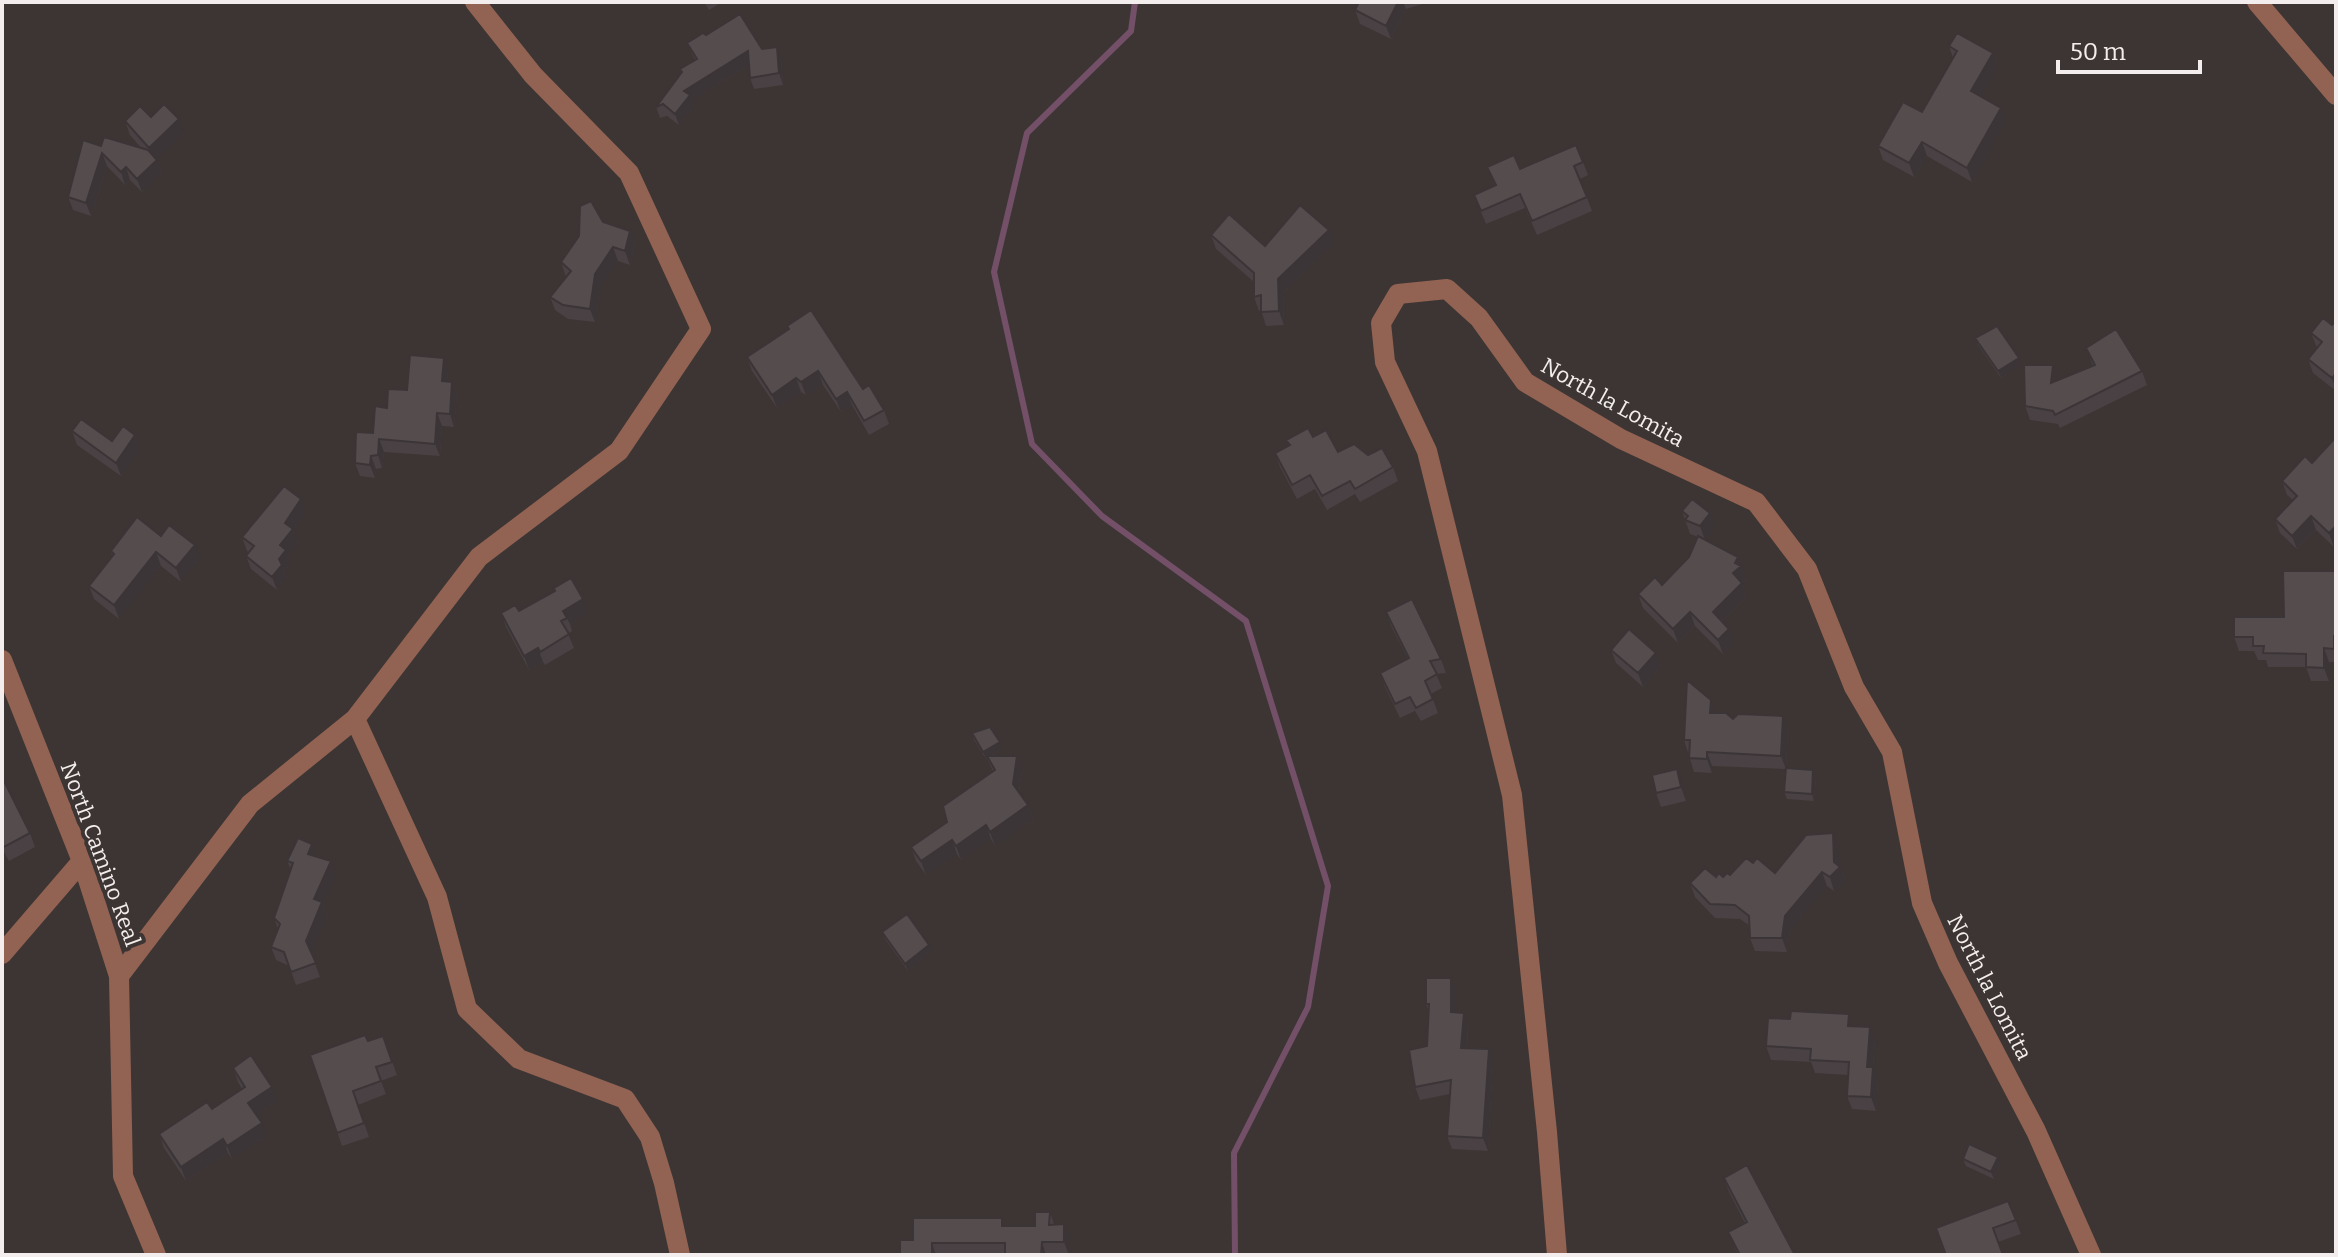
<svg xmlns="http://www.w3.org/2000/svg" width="2338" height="1257" viewBox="0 0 2338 1257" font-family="Bitter,serif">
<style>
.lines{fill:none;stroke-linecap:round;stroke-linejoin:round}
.stream{stroke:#735068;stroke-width:6}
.street{stroke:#926352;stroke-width:20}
.wall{fill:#494143}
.shaded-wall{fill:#3c3537}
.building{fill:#554c4e;stroke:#3c3537;stroke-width:2}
.labels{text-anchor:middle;stroke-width:8;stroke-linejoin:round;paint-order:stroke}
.street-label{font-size:22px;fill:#f3eeed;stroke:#3d3534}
</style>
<rect width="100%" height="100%" fill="#3d3534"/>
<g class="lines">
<!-- stream -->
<path class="stream" d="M1135,2L1131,31L1027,133L994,272L1032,444L1102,516L1246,621L1328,886L1308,1007L1234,1153L1235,1255"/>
<!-- street -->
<path class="street" d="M2257,2L2336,95
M2,660L82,861L119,976L123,1176L156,1255
M355,719L437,897L467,1009L519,1059L625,1099L650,1137L664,1183L680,1255
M2,954L82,861
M119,976L250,804L355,719L479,557L619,451L701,329L629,173L533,75L475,2
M1557,1255L1547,1132L1512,795L1427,451L1385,362L1381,323L1398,294L1447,289L1479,318L1525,382L1621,439L1756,502L1807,569L1854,687L1892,752L1922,903L1948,963L2036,1131L2091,1255"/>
</g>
<!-- wall -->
<path class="wall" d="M704,2H722L709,10Z
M1359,2H1429L1406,9L1391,39L1360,24L1355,10Z
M706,35L762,49L781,59L783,85L754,89L750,78L749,65L692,100L694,107L679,125L667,116L660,118L656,107L682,73L680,69L695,60L687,43Z
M1949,46L1993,53L1998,67L1981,96L2001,108L2006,122L1972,182L1927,156L1914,177L1883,160L1878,146L1922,112L1953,58Z
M151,117L184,133L156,159L162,173L142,192L130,180L125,185L107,166L91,216L73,210L68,197L101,146L141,148L130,135L125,121Z
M1583,162L1588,175L1580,179L1592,211L1537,235L1525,208L1486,224L1474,195L1495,186L1487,167L1520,169Z
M603,222L630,231L635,245L630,265L618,261L600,288L595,322L568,319L555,310L550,297L566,277L561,262Z
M1329,230L1334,243L1283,293L1284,325L1266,326L1261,310L1259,311L1254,297V282L1216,249L1211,235L1265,246Z
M2336,321V391L2313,373L2308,359L2317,348L2311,333L2332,325Z
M787,326L863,389L884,410L889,424L869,435L852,405L841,412L823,385L806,395L801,392L777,408L752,371L747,357L789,330Z
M1975,338L2021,365L2001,378L1978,345Z
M2086,348L2142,371L2147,385L2060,428L2058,424L2030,420L2025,406L2058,379V380L2093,366Z
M448,371L447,381L452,382L457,394L454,427L442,426L440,456L384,452L382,468L376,469L375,478L360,476L355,463L387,408Z
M72,431L112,441L135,435L140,449L121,476L77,445Z
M1313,437L1338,452L1368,455L1393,467L1398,481L1360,502L1355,494L1327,510L1315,489L1297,499L1280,467L1275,453L1289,446L1286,440Z
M2305,456L2334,547L2316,530L2297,549L2280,533L2275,519L2293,500L2287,495L2282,481Z
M1682,511L1715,527L1705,540L1738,557L1746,579L1742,583L1747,596L1722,621L1729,629L1734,642L1723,654L1695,626L1678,643L1643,608L1638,594L1662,585L1689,557L1698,537L1690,534Z
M306,513L293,531L298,543L288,555L291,563L284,572L287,578L277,590L251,569L246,556L249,552L247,551L242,537Z
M161,536L200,558L181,582L161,566L119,619L94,599L89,586L112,556L111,551Z
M2336,571V662H2329V681H2311L2306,667H2268L2266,660H2258L2254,651H2239L2234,637L2284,617Z
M519,611L588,613L570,624L572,631L568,634L574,648L545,665L543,662L529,670L506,627L501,613Z
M1386,612L1441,659L1446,673L1436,674L1442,688L1431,694L1438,713L1421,721L1415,711L1400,718L1385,687L1380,673L1408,659L1391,626Z
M1611,650L1656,653L1661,666L1643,687L1616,663Z
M1715,713L1733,719L1783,716L1788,730L1786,769L1813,770L1816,777L1814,801L1787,799L1784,792L1786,769L1712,766V773L1694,772L1684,740Z
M972,733L1002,748L991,756L1022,770L1019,792L1028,805L1033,819L995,846L991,839L961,860L957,854L926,875L916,861L911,847L947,822L993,771L987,758L986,759L974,740Z
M1677,769L1686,801L1661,807L1656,793Z
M2,777L30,833L35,847L9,861L4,852L2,854Z
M312,844L316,857L336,875L323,904L327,916L311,953L320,977L296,985L289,966L276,960L271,947L278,929L274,918L291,870L287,861Z
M1838,847V866L1840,867L1846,881L1834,891L1827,886L1790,930L1787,952L1755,951L1750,938V926L1740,919L1715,918L1695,897L1690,883L1723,877L1753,863L1775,873Z
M882,932L932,951L908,971L885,939Z
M1456,991V1013H1464L1468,1026L1467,1048L1493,1062L1488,1151L1452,1149L1447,1136L1450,1094L1420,1100L1415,1087L1427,1046L1429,1012L1426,1004Z
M1853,1026L1875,1041L1873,1068L1878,1081L1876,1111L1852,1109L1847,1096L1848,1075L1815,1073L1811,1062L1771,1060L1766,1046Z
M383,1036L397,1075L381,1081L386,1094L358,1105L369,1137L342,1146L310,1055L368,1041Z
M233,1068L277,1101L256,1115L266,1137L232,1159L228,1153L186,1181L164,1148L159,1134L212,1109L242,1089L238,1082Z
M1963,1159L2000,1164L1994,1179L1966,1166Z
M1724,1178L1795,1255H1738L1728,1232L1745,1223L1729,1192Z
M2008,1201L2021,1234L1998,1242L1946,1255Z
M1050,1212L1054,1224L1069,1238V1255H900L913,1240L1004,1226H1035Z"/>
<!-- shaded-wall -->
<path class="shaded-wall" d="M1398,2H1403L1406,9L1391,39L1386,26Z
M777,47L781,59L783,85L779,73Z
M748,51L752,63L692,100L694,107L679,125L675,114L684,91Z
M1993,53L1998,67L1976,105L1971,91Z
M2001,108L2006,122L1972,182L1967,168Z
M179,119L184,133L154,162L149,148Z
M1922,142L1927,156L1914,177L1909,163Z
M102,153L107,166L91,216L86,203Z
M157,160L162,173L142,192L137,179Z
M126,167L130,180L125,185L121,172Z
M1329,230L1334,243L1283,293L1284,325L1279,311L1278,279Z
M630,231L635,245L630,265L625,251Z
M613,247L618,261L600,288L595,322L590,309L595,274Z
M444,358L448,371L446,393L442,381Z
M2019,358L2021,365L2001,378L1998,371Z
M2053,365L2058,379L2056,397L2051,383Z
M818,371L823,385L806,395L801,382Z
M2336,373V390L2332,378Z
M796,378L801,392L777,408L772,395Z
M452,382L457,394L454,427L450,414Z
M847,392L852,405L841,412L836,399Z
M437,413L442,426L440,456L435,444Z
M135,435L140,449L121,476L116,463Z
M379,439L384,452L382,468L378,455Z
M371,456L376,469L375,478L370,465Z
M301,499L306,513L293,531L298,543L288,555L291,563L284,572L287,578L277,590L272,577L279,559L285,523Z
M1710,513L1715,527L1705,540L1700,526Z
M2311,516L2316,530L2297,549L2292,536Z
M2336,526V545L2334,547L2329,533Z
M195,545L200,558L181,582L176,568Z
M156,552L161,566L119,619L114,605Z
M1738,557L1746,579L1742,583L1747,596L1718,625L1713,612L1733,573L1735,563Z
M583,599L588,613L570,624L563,611Z
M1690,612L1695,626L1678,643L1673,629Z
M1729,629L1734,642L1723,654L1718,640Z
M538,648L543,662L529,670L524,656Z
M2324,648L2329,662V681L2324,668Z
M1656,653L1661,666L1643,687L1638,673Z
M1711,700L1716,714L1710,713Z
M1783,716L1788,730L1786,769L1781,756Z
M1000,742L1002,748L986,759L983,752Z
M1707,752L1712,766V773L1707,759Z
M1017,756L1022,770L1018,798L1013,784Z
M1677,769L1682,783L1686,801L1681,787Z
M1813,770L1816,777L1814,801L1812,794Z
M1028,805L1033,819L995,846L990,832Z
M986,825L991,839L961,860L956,846Z
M1833,833L1838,847L1839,869L1840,867L1846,881L1834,891L1830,877L1834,862Z
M952,840L957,854L926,875L921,861Z
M312,844L317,858L308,854Z
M331,861L336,875L323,904L327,916L311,954L306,941L314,899Z
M1822,872L1827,886L1790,930L1787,952L1782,938L1785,916Z
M929,945L932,951L908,971L905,964Z
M1451,978L1456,991V1025L1451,1012Z
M1464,1013L1468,1026L1466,1061L1461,1048Z
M1849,1014L1854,1028L1848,1026Z
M1870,1027L1875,1041L1873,1067L1878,1081L1876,1111L1871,1097L1867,1067Z
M1489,1049L1493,1062L1488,1151L1483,1138Z
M272,1087L277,1101L253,1117L248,1103Z
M262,1123L266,1137L232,1159L227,1146Z
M223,1139L228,1153L186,1181L181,1167Z
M1998,1157L2000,1164L1994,1179L1991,1172Z
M1064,1224L1069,1238V1255L1064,1242Z
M1042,1242L1046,1255H1041Z
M932,1243L936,1255H932Z"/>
<!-- building -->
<path class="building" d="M1359,2H1398L1386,26L1355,10Z
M740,14L762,49L777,47L779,73L750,78L748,51L684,91L690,95L675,114L663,104L656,107L682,72L680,69L697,59L687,43L703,33L706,35Z
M1957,33L1993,53L1971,91L2001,108L1967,168L1922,142L1909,163L1878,146L1903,102L1922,112L1957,51L1949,46Z
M164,104L179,119L149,148L125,121L140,106L151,117Z
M104,137L148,150L157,160L137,179L126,167L121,172L102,153L86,203L68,197L83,140L101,146Z
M1576,145L1583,162L1574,166L1587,197L1532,221L1520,194L1481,211L1474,195L1496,185L1487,167L1514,155L1520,169Z
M591,201L603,222L630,231L625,251L613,247L595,274L590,309L563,305L550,297L571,271L561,262L579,236L580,206Z
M1300,205L1329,230L1278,279L1279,311L1261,312V295L1254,297V273L1211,235L1229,214L1265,246Z
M811,310L863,389L869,385L884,410L864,421L847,392L836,399L818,371L801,382L796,378L772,395L747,357L789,329L787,326Z
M2323,318L2332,325L2336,321V373L2332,378L2308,359L2322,342L2311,333Z
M1997,326L2019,358L1998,371L1975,338Z
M2116,329L2142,371L2055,415L2053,411L2025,406L2024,365H2053L2051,383L2095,365L2086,348Z
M410,355L444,358L442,381L452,382L450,414L437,413L435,444L379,439L378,455L371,456L370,465L355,463L356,432L373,433L375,406L387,408L388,389L407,390Z
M81,419L112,441L123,426L135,435L116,463L72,431Z
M1308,428L1313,437L1326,430L1338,452L1354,444L1368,455L1382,448L1393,467L1355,489L1350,481L1322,496L1310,475L1292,485L1275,453L1290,445L1286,440Z
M2336,437V526L2329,533L2311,516L2292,536L2275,519L2297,496L2282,481L2305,456L2312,463Z
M284,486L301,499L285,523L293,529L280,545L286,550L279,559L282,565L272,577L246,556L254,546L242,537Z
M1692,499L1710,513L1700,526L1685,520L1688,516L1682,511Z
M137,517L161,536L169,525L195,545L176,568L156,552L114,605L89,586L114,554L111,551Z
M1698,536L1738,557L1735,563L1741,566L1733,573L1742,583L1713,612L1729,629L1718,640L1690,612L1673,629L1638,594L1655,577L1662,585L1689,557Z
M2283,571H2336V636H2334V649L2324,648V668L2306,667V654L2263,653L2264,646H2253V637H2234V617H2284Z
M571,578L583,599L563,611L567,618L561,621L569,634L540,652L538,648L524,656L501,613L515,605L519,611L555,591L554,588Z
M1412,599L1441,659L1430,661L1437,674L1425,681L1433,699L1416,708L1410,697L1395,704L1380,673L1409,658L1386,612Z
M1629,629L1656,653L1638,673L1611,650Z
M1687,680L1711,700L1710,713H1726L1733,719L1738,714L1783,716L1781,756L1707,752V759L1689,758L1690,740H1684Z
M990,727L1000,742L983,752L972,733Z
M987,756H1017L1013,784L1028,805L990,832L986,825L956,846L952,840L921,861L911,847L947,822L943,806L995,770Z
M1786,768L1813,770L1812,794L1784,792Z
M1677,769L1681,787L1656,793L1652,775Z
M2,777L30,833L4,847L2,844Z
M1833,833L1834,862L1840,867L1830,877L1822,872L1785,916L1782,938H1750L1749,916L1735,905L1710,904L1690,883L1705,868L1716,877L1719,873L1723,877L1727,873L1730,875L1746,858L1753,863L1757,858L1775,873L1806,835Z
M298,838L312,844L308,854L331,861L314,899L322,902L306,941L316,963L291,972L284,952L271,947L280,924L274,918L293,863L287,861Z
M907,914L929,945L905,964L882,932Z
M1426,978H1451V1012L1464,1013L1461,1048L1489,1049L1483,1138L1447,1136L1451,1080L1415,1087L1409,1050L1427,1046L1429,1004H1426Z
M1791,1011L1849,1014L1848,1026L1870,1027L1867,1067H1873L1871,1097L1847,1096L1849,1062L1810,1060L1811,1049L1766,1046L1768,1018L1790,1019Z
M365,1035L368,1041L383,1036L392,1062L376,1067L381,1081L353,1091L364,1123L337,1133L310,1055Z
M251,1055L272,1087L248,1103L262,1123L227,1146L223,1139L181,1167L159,1134L207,1102L212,1109L245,1087L233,1068Z
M1969,1144L1998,1157L1991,1172L1963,1159Z
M1747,1165L1795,1255H1740L1728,1232L1747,1222L1724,1178Z
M2008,1201L2016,1220L1993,1228L2003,1255H1946L1936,1228Z
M1035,1212H1050L1049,1225L1064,1224V1242H1042L1041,1255H1005V1243H932V1255H900V1240H913V1218H1002V1226H1035Z"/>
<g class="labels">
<!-- street labels -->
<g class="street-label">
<text transform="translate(1613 402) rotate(29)" y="8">North la Lomita</text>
<text transform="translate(101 854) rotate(70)" y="8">North Camino Real</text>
<text transform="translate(1990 987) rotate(63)" y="8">North la Lomita</text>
</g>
</g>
<!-- border -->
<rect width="2338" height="1257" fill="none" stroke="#f3eeed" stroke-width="8"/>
<!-- scale -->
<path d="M2058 60v12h142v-12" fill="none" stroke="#f3eeed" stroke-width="4"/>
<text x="2070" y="60" font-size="24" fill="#f3eeed" stroke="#3d3534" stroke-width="6" paint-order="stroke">50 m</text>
</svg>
